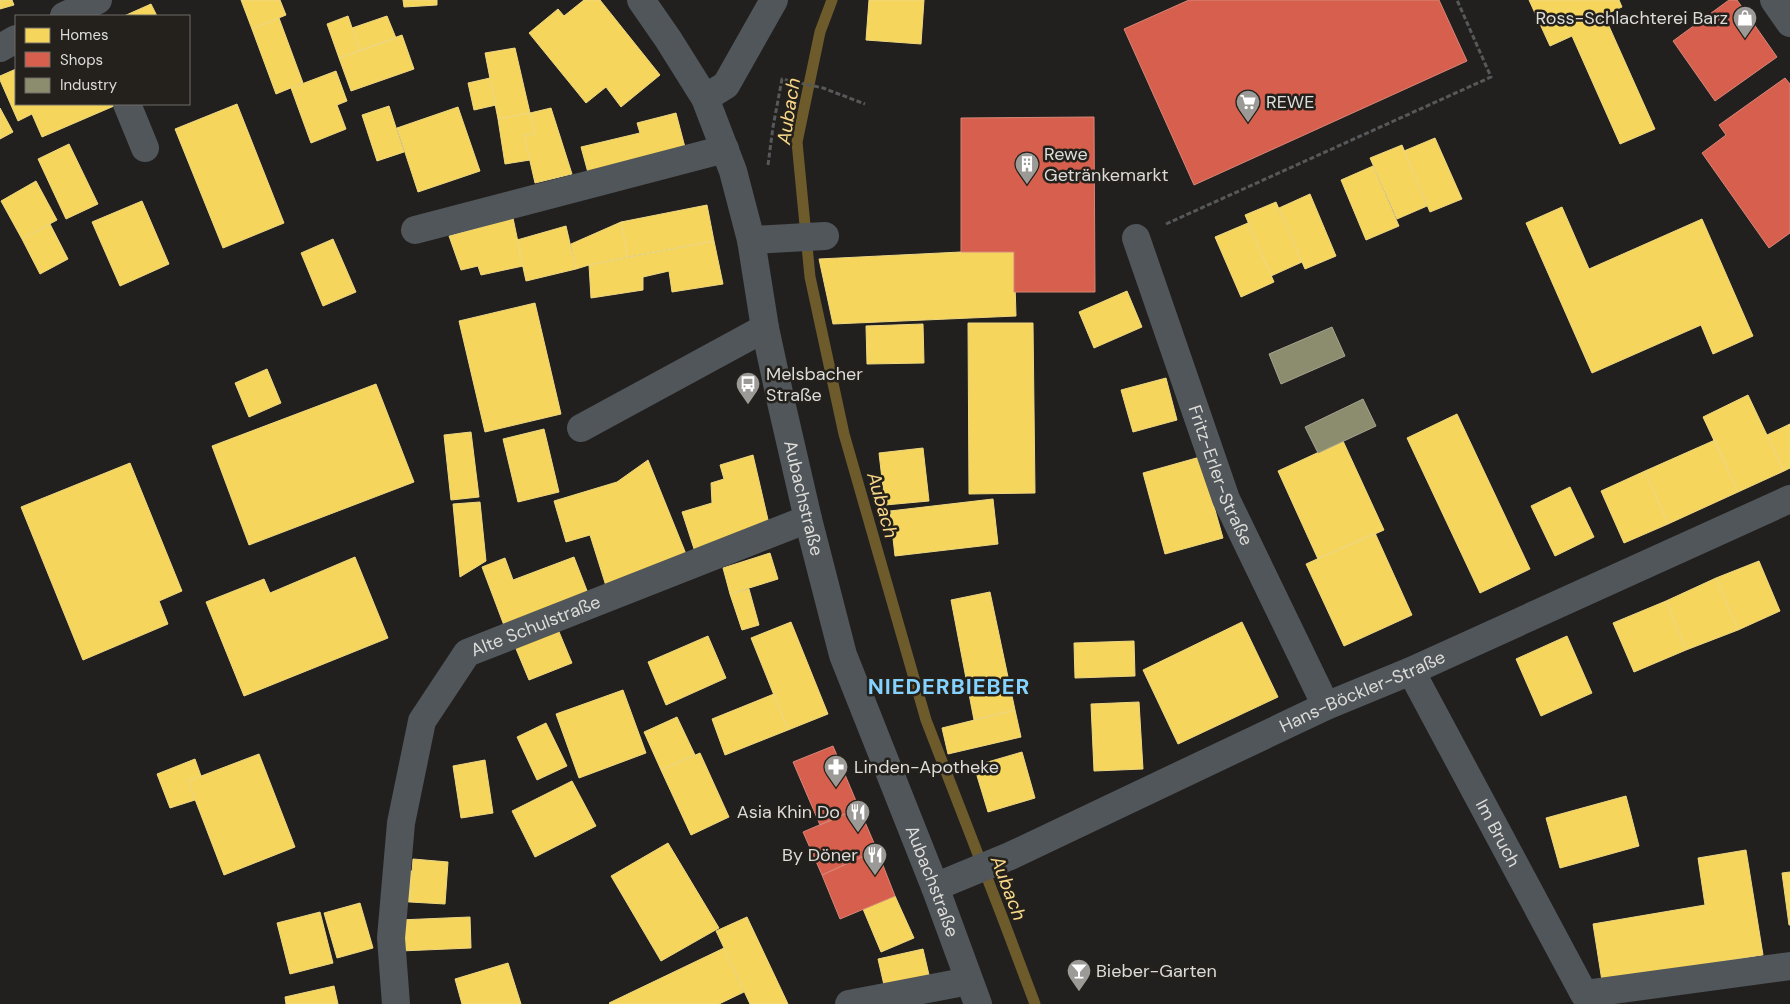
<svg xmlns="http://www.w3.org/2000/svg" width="1790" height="1004" viewBox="0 0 1790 1004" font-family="'DM Sans',sans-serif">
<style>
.homes{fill:#f6d55c;stroke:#eed781}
.shops{fill:#d6604d;stroke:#d88577}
.industry{fill:#8c8c6e;stroke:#a4a48e}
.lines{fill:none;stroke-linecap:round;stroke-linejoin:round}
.stream{stroke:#6e5b2c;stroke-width:11}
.path{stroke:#56585a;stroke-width:3;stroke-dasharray:5 2.5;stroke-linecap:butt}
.minor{stroke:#50565a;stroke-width:28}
.labels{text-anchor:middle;stroke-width:5;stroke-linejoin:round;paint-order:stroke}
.poi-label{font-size:18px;fill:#dddcd8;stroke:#24211c;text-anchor:start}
.street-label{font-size:18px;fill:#dddcd8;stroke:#24211c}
.water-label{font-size:19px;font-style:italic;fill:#f9d889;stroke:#24211c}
.district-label{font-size:22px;font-weight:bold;letter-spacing:1px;fill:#84d2ff;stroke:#24211c}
</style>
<rect width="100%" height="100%" fill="#22201e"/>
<!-- homes -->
<path class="homes" d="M0,0H12L14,5L0,9Z
M241,0H280L286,15L252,29Z
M403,0H437V5L404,7Z
M584,0H600L660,75L621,107L606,87L586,103L529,33L558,9L564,16Z
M869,0H924L921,44L866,40Z
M1529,0H1619L1622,7L1604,15L1655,129L1620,144L1572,36L1550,46Z
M151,4L157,16H124Z
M348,16L360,51L339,58L327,24Z
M387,16L396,38L360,51L352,28Z
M279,18L303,83L276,94L252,29Z
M402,35L414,69L351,91L339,58Z
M515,48L530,113L498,119L485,53Z
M16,69V104H113L114,106L42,137L32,114L18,121L0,80V76Z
M336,71L347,101L337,105L346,129L311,143L291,88Z
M490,78L496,105L474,110L468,83Z
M237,104L284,223L223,248L175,129Z
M389,106L404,152L377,161L362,115Z
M458,107L480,171L418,192L397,128Z
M0,108L13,132L0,139Z
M551,108L572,174L535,183L524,135L535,134L530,113Z
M530,113L535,134L524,135L530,160L505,164L498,119Z
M676,113L687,155L590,180L581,147L640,133L637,123Z
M1435,138L1462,199L1430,212L1404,151Z
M69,144L98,204L66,219L38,159Z
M1402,145L1427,206L1397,219L1370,158Z
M1373,166L1399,226L1366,240L1341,180Z
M36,181L57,220L22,239L1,201Z
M1310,194L1336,256L1305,269L1279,208Z
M142,201L169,264L120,286L92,222Z
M1276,202L1302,262L1271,276L1245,215Z
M707,205L714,241L628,257L621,222Z
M1562,207L1589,269L1702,219L1753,336L1713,354L1701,325L1592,373L1526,223Z
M513,218L523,266L481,275L478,266L461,270L449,236Z
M621,222L628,257L589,265L576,269L571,244Z
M1248,223L1274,282L1241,297L1215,237Z
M50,224L68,259L40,274L22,239Z
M566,226L576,269L526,281L517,240Z
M333,239L356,292L323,306L301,253Z
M714,241L723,284L672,292L669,271L643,277V290L591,298L589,265Z
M961,252H1014L1016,316L833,324L819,259Z
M1127,291L1142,327L1094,348L1079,312Z
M535,303L561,414L485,432L459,321Z
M968,323H1033L1035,493L969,494Z
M923,324L924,363L867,364L866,326Z
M267,369L281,403L249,417L235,383Z
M1166,378L1177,420L1133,432L1121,390Z
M376,384L414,482L249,545L212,446Z
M1748,395L1784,471L1738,492L1703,417Z
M1457,414L1530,569L1480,593L1407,438Z
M1790,424V468L1784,471L1767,435Z
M544,429L559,492L518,502L503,439Z
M471,432L479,497L451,500L444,435Z
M1715,440L1738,492L1668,524L1645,471Z
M1343,441L1384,530L1318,559L1278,471Z
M923,448L929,501L885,505L879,453Z
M753,455L769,524L697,558L682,512L712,503L711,483L724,479L720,465Z
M1200,457L1223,538L1165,554L1143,473Z
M648,460L688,559L606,586L590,535L566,542L554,501L617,482Z
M130,463L182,591L159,601L168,624L83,660L21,507Z
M1645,471L1668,524L1624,543L1601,491Z
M1570,487L1594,537L1555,556L1531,506Z
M993,499L998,544L895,556L890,511Z
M480,502L486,561L460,577L453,504Z
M1375,533L1412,615L1344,646L1306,564Z
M770,553L778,579L730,594L723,568Z
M355,557L388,638L244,696L206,602L264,579L270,593Z
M574,557L589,596L505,628L482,567L505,558L513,580Z
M1759,561L1780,611L1738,630L1716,578Z
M1716,578L1738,630L1686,650L1666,601Z
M749,589L759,625L742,630L730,594Z
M990,592L1015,710L974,720L951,600Z
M1666,601L1686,650L1634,672L1613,623Z
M791,622L828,714L788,730L751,638Z
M1242,622L1278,697L1178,744L1143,670Z
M557,627L572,663L529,680L514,644Z
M708,636L726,678L666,705L648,662Z
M1567,636L1592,693L1541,716L1516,659Z
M1134,641L1135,676L1075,678L1074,643Z
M623,690L646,753L579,778L556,714Z
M774,694L788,730L725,755L712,719Z
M1139,702L1143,769L1094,771L1091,704Z
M1015,710L1021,737L948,754L942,728Z
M677,717L695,755L661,770L644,732Z
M546,723L567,766L537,780L517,737Z
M1022,752L1035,798L988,812L974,766Z
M700,753L729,817L691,835L661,770Z
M259,754L295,847L224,875L188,781Z
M195,759L201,776L188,781L195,800L170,808L157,774Z
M485,760L493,813L461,818L453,766Z
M572,781L596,826L535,857L512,811Z
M1626,796L1639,846L1560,868L1546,818Z
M668,843L719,928L661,961L611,876Z
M1746,850L1763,955L1602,981L1593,924L1705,905L1698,858Z
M413,859L448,862L445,904L410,902Z
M402,870L412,871L410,902L400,901Z
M1790,872V925H1789L1782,873Z
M895,896L914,938L881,952L863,909Z
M360,903L373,948L337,958L324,913Z
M320,912L333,963L290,974L277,923Z
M470,917L471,948L400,951L399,920Z
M747,917L788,1004H750L724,948L716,931Z
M724,948L744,992L719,1004H610L609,1003Z
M923,949L929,975L884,985L878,959Z
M508,963L521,1004H462L455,979Z
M334,986L338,1004H286L285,997Z"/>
<!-- shops -->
<path class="shops" d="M1189,0H1439L1467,61L1194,185L1124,29Z
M1729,0H1737L1777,57L1715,101L1673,41Z
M1785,78L1790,84V233L1769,248L1702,153L1726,135L1719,125Z
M1094,117L1095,292H1014V252H961V118Z
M833,746L859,808L820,825L793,762Z
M859,808L877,850L822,875L803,832Z
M877,850L895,896L840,919L822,875Z"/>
<!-- industry -->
<path class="industry" d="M1332,327L1345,356L1281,384L1269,354Z
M1363,399L1376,426L1318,453L1305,427Z"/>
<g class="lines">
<!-- stream -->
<path class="stream" d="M832,0L820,32L797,142L810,277L844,434L926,720L1003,919L1035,1004"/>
<!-- path -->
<path class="path" d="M768,165L773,127L782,79L823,88L865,104
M1166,224L1491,77L1457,0"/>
<!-- minor -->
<g class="minor">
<path id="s1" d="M641,0L668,39L705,98L733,171L751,240L765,328L781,402L808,519L843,655L935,887L978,1004"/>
<path d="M1774,0L1790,23"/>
<path d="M64,16L98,0"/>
<path d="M0,48L16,39"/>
<path d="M705,98L726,85L774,0"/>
<path d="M127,104L145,148"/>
<path d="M415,230L725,149"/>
<path id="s2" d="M1136,238L1226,499L1326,706"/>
<path d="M751,240L825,236"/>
<path d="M581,428L765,328"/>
<path id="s3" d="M1411,671L1584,994L1790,966"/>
<path id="s4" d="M935,887L1010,856L1326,706L1411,671L1790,499"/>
<path id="s5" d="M396,1004L391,938L401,823L422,721L467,653L808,519"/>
<path d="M849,1004L969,981"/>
</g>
</g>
<!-- icons -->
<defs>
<symbol id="shop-pin" viewBox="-11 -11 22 30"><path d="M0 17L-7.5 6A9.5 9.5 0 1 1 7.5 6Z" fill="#9c9a97" stroke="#24211c"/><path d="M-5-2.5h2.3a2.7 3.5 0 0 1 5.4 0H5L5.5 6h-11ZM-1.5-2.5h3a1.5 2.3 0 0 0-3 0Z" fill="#fff"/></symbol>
<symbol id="supermarket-pin" viewBox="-11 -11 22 30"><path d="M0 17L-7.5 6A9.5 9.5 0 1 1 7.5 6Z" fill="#9c9a97" stroke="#24211c"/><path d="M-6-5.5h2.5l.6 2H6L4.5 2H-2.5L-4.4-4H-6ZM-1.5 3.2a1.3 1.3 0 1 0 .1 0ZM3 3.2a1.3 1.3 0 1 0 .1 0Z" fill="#fff"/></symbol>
<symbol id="building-pin" viewBox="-11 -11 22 30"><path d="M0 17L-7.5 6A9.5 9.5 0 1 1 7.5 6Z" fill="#9c9a97" stroke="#24211c"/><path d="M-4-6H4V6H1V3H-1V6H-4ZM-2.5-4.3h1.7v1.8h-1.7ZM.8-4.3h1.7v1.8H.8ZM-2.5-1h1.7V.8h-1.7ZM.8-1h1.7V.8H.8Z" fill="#fff"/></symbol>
<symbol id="bus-pin" viewBox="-11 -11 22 30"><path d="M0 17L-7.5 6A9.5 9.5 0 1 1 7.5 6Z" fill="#9c9a97" stroke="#24211c"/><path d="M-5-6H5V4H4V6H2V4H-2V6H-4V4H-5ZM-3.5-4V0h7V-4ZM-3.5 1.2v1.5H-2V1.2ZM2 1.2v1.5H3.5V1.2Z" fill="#fff"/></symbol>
<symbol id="pharmacy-pin" viewBox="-11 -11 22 30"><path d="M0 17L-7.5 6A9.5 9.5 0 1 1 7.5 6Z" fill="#9c9a97" stroke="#24211c"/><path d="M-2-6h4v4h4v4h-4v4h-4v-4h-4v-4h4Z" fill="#fff"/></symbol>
<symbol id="restaurant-pin" viewBox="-11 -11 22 30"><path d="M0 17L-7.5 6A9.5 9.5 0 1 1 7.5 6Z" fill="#9c9a97" stroke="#24211c"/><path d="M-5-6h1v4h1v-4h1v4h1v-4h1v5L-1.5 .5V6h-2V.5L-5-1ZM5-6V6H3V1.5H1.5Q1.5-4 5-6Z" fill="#fff"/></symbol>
<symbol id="bar-pin" viewBox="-11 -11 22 30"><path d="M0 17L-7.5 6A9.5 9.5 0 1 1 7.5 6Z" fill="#9c9a97" stroke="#24211c"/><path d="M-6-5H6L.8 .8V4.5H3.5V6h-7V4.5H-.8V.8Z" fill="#fff"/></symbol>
</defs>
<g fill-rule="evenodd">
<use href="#shop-pin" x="1731" y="4" width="28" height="38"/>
<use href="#supermarket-pin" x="1234" y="88" width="28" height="38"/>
<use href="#building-pin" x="1013" y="150" width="28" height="38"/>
<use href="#bus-pin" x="734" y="370" width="28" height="38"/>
<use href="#pharmacy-pin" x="822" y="753" width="28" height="38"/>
<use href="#restaurant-pin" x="844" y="798" width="28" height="38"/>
<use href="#restaurant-pin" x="861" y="841" width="28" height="38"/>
<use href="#bar-pin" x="1065" y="957" width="28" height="38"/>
</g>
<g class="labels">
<!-- poi labels -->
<g class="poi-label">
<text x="1728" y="24" text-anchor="end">Ross-Schlachterei Barz</text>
<text x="1266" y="108">REWE</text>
<text x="1044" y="160">Rewe<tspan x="1044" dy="21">Getränkemarkt</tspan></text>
<text x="766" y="380">Melsbacher<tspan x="766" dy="21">Straße</tspan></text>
<text x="854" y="773">Linden-Apotheke</text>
<text x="840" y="818" text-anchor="end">Asia Khin Do</text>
<text x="858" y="861" text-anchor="end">By Döner</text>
<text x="1096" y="977">Bieber-Garten</text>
</g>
<!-- street labels -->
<g class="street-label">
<text dy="6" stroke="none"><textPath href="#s2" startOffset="252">Fritz-Erler-Straße</textPath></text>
<text dy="6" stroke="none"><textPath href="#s1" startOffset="530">Aubachstraße</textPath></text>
<text dy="6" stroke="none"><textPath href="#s5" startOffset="441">Alte Schulstraße</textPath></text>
<text dy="6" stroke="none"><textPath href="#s4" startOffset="470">Hans-Böckler-Straße</textPath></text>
<text dy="6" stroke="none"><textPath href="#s3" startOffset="184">Im Bruch</textPath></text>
<text dy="6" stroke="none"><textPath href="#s1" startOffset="935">Aubachstraße</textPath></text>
</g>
<!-- water labels -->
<g class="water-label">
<text transform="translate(788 111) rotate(-81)" y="7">Aubach</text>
<text transform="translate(883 505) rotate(74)" y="7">Aubach</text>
<text transform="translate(1009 888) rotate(69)" y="7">Aubach</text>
</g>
<!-- district labels -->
<g class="district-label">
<text x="949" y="694">NIEDERBIEBER</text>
</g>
</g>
<!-- legend -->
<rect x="15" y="15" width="175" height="90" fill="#24211c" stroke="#6e6c67"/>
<rect x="25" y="28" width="25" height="15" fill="#f6d55c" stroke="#6e6c67"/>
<text x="60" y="40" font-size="15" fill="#dddcd8">Homes</text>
<rect x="25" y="52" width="25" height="15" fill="#d6604d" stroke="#6e6c67"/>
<text x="60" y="65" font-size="15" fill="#dddcd8">Shops</text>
<rect x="25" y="78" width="25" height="15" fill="#8c8c6e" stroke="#6e6c67"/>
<text x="60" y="90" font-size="15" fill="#dddcd8">Industry</text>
</svg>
